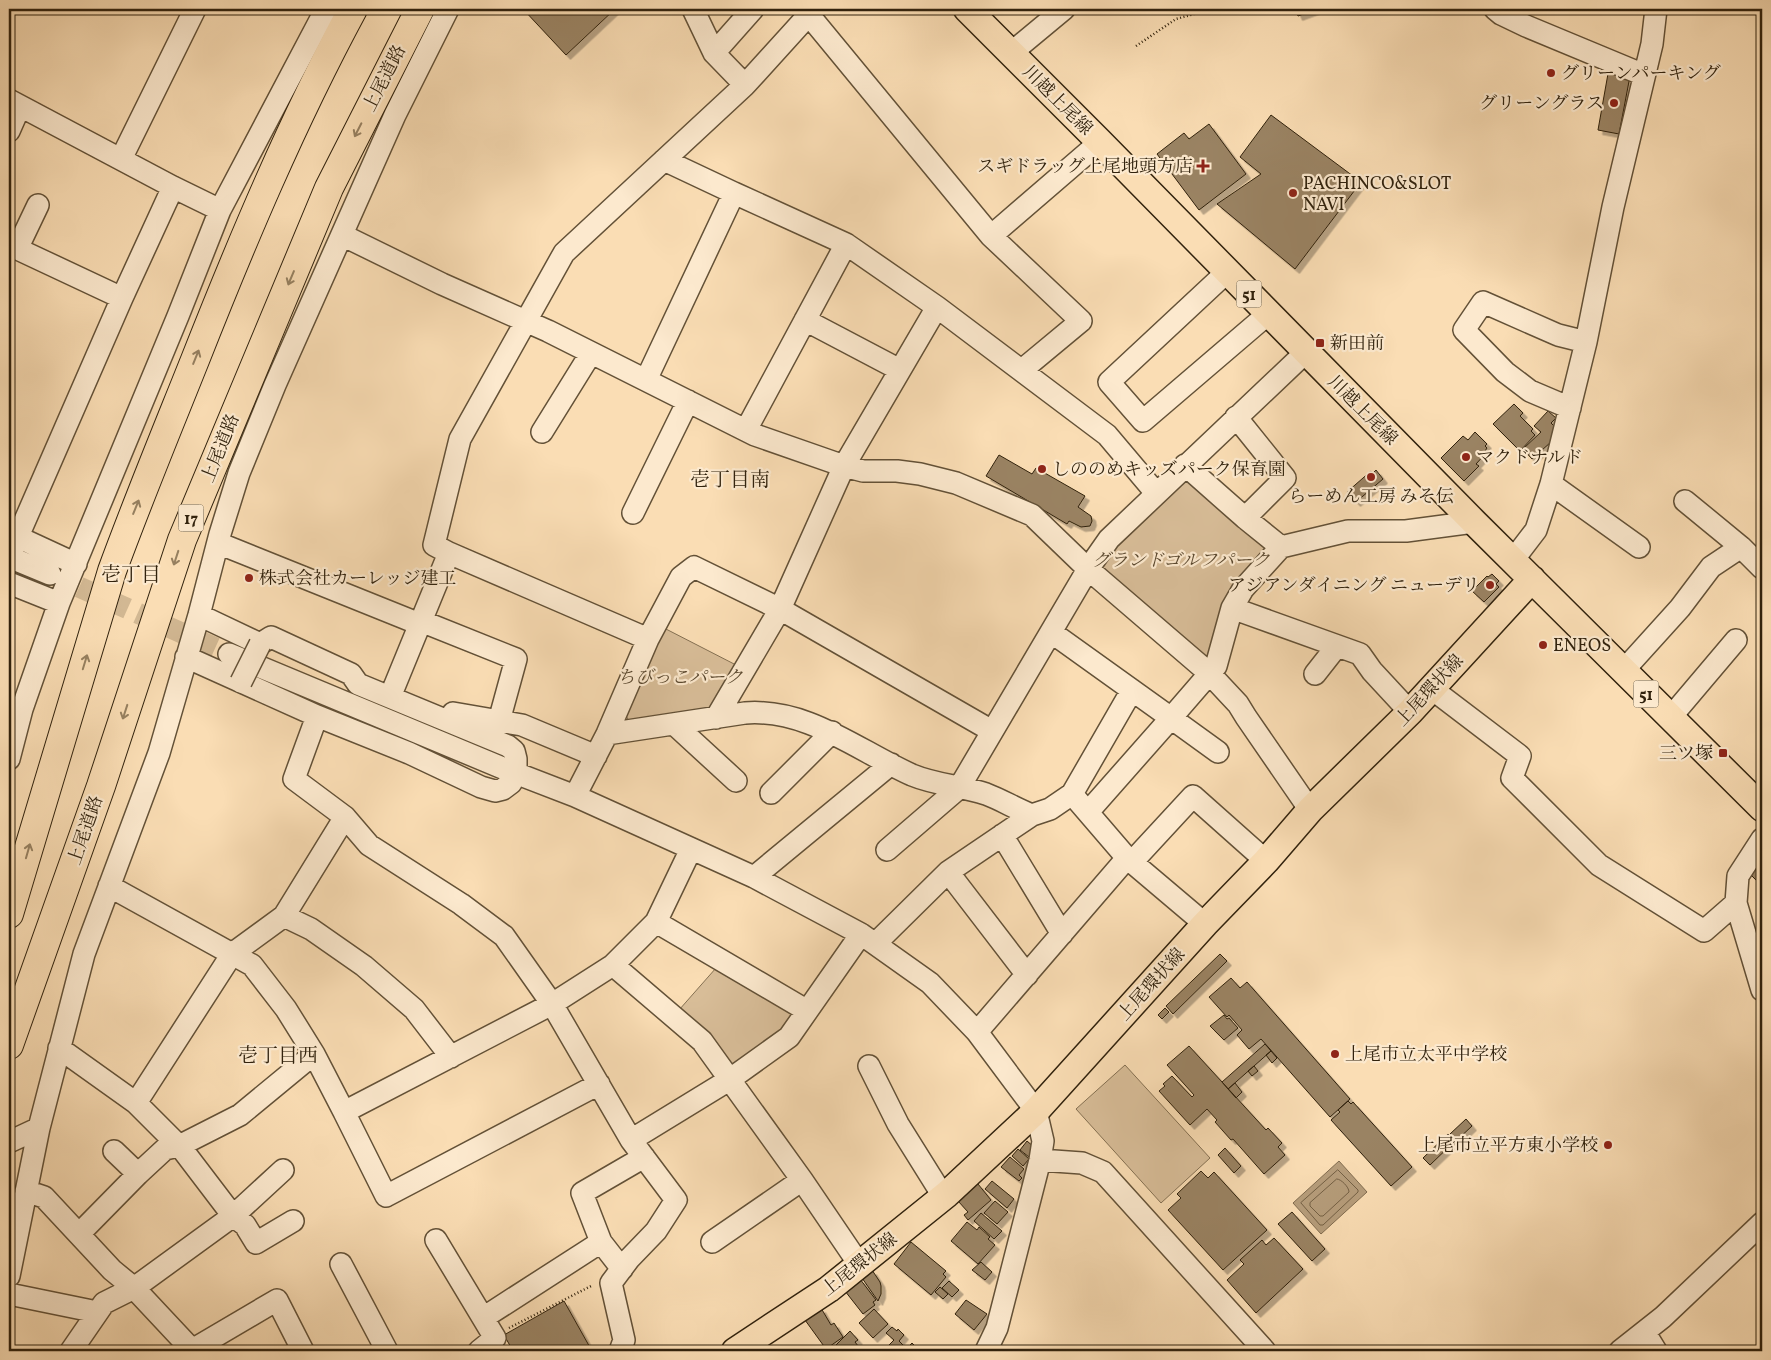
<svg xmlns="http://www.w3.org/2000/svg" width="1771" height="1360" viewBox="0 0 1771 1360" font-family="Vollkorn,'Noto Serif JP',serif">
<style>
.green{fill:#d8bd98;stroke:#847052}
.water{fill:#b69d7b;stroke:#816c4f}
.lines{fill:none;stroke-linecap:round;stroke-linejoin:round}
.shore{stroke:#746044;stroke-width:1}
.building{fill:#9a8364;stroke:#31220d;filter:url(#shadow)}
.minor-tunnel{stroke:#d2b893;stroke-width:21;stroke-dasharray:21 11;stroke-linecap:butt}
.minor-casing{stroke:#635137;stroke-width:24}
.major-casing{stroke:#31220d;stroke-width:29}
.highway-casing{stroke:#31220d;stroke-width:30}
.path{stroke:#31220d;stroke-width:2.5;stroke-dasharray:1 2.5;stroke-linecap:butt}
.minor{stroke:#fce9ce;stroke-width:21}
.major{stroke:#faddb4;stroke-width:26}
.highway{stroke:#faddb4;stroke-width:28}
.minor-bridge-casing{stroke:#635137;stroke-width:24;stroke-linecap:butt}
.minor-bridge{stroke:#fce9ce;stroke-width:21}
.oneway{stroke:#968060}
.poi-dot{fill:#8f2418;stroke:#fce9ce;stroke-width:2}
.labels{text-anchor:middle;stroke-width:4.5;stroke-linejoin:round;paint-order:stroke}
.shield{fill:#fce9ce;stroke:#6e5e47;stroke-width:1}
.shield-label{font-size:16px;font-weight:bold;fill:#31220d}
.poi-label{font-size:18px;fill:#31220d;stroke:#fce9ce;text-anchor:start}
.street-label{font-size:18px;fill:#31220d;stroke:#fce9ce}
.park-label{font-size:18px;font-style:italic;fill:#5b4930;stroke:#fce9ce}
.quarter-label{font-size:20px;fill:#31220d;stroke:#fce9ce}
</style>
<defs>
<filter id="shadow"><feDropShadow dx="4.5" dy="4.5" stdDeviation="0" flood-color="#0004"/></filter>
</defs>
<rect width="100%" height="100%" fill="#faddb4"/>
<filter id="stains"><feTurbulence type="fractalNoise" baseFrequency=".004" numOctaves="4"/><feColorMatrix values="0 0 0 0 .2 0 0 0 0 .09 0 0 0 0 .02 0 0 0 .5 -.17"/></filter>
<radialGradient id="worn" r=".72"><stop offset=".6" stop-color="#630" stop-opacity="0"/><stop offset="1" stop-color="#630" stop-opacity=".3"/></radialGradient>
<!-- green -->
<path class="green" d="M1188,477L1263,545L1268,553L1210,661L1103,570L1102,563L1135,520Z
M664,628L738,666L715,709L629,721L625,714Z
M716,968L792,1012C793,1037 753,1056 735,1068L679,1010Z
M1125,1065L1210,1158L1161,1203L1076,1109Z"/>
<!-- water -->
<path class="water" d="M1339,1161L1367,1192L1321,1234L1293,1203Z"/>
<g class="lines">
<!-- shore -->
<path class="shore" d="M1338,1170L1358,1190V1192L1323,1225H1320L1301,1203Z
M1337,1179C1341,1179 1349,1187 1349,1192L1323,1216H1320L1310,1206V1203Z"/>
</g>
<!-- building -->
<path class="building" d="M523,9H615L566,55Z
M1295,9H1317L1298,16Z
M1609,68L1630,76L1619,134L1598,130Z
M1271,115L1361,182L1295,269L1217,204L1261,174L1240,157Z
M1209,124L1246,174L1199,210L1157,154L1184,133L1189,139Z
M1514,404L1523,413L1520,416L1533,429L1531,431L1535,435L1520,451L1493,424Z
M1548,411L1556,418L1551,423L1555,427L1551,442L1532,459L1523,449L1541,432L1534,426Z
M1475,432L1487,444L1485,446L1487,448L1485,451L1486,453L1476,464L1479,466L1464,481L1441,458L1463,436L1468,440Z
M999,455L1032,474L1036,468L1085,496L1078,507L1091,516L1092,521L1090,526L1081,527L1069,521L1067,524L986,476Z
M1376,470L1383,479L1356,502L1347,492L1371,471L1373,473Z
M1492,574L1499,581L1496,584L1499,587L1484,602L1472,591L1487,576L1488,577Z
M1762,853V886L1746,870Z
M1220,954L1227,961L1173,1014L1166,1006Z
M1231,978L1240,988L1247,982L1350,1099L1330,1117L1261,1039L1249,1049L1237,1035L1242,1030L1229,1015L1227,1017L1209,997Z
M1165,1008L1169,1012L1162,1019L1158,1015Z
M1224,1015L1227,1019L1229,1018L1238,1028L1224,1040L1210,1026Z
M1265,1044L1271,1051L1228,1089L1222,1082Z
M1189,1046L1266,1130L1268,1128L1282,1143L1278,1147L1285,1155L1264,1174L1233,1139L1231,1140L1215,1122L1217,1120L1207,1109L1190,1125L1159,1091L1165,1086L1163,1084L1172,1076L1192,1097L1194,1095L1167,1065Z
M1271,1051L1277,1058L1272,1063L1266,1055Z
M1254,1066L1258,1071L1252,1076L1248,1071Z
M1235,1083L1242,1092L1236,1098L1228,1089Z
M1348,1101L1351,1104L1353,1102L1412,1167L1391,1186L1331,1120L1340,1112L1338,1110Z
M1466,1119L1472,1126L1456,1141L1450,1134Z
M1448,1134L1455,1141L1430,1165L1423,1158Z
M1027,1141L1034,1147L1033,1153L1029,1157L1020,1150Z
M1225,1148L1241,1166L1234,1173L1218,1155Z
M1018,1149L1029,1159L1023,1166L1012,1156Z
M1010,1157L1024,1169L1019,1175L1022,1178L1019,1181L1001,1167Z
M1201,1171L1208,1178L1214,1172L1267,1230L1223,1270L1168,1210L1181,1198L1177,1194Z
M992,1181L1014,1199L1007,1208L985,1189Z
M978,1184L991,1200L968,1220L964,1215L968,1212L958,1201Z
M995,1201L1008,1212L997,1224L984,1213Z
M1292,1212L1325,1249L1312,1261L1278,1224Z
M981,1213L1002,1231L994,1239L974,1221Z
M967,1222L977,1230L979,1227L990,1237L988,1239L995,1245L978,1264L951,1241Z
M1274,1238L1303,1269L1256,1313L1227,1280L1244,1264L1240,1260L1262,1240L1266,1245Z
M911,1242L946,1271L943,1274L946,1277L931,1295L894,1264Z
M981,1262L992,1272L985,1280L972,1270Z
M872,1270L880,1282L881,1286V1294L878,1301L862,1278Z
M860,1279L876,1300L873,1302L875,1305L863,1314L845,1291Z
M949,1281L959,1290L952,1297L942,1288Z
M940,1287L948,1294L943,1299L935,1292Z
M966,1300L987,1314L974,1330L955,1314Z
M564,1301L592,1351H513L504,1335Z
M821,1308L831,1325L834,1323L843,1337L826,1349L805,1320Z
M874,1309L888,1324L873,1338L859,1323Z
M892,1327L897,1331L898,1329L904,1335L899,1341L904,1346L899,1351H889L886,1348L894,1340L886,1333Z
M850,1331L858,1340L855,1342L862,1351H840L835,1346Z
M912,1343L920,1351H904Z"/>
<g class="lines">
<!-- minor-tunnel -->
<path class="minor-tunnel" d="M50,574L229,654"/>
<defs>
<path id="minor" d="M693,9L714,53L745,85
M1495,9L1501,14L1526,26L1644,75
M808,14L991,236L1081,321L1022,370
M714,53L753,9
M1011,53L1064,9
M9,100L173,187L220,210
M9,131L20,106
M121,159L195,9
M734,193L846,244L746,430
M342,235L442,284L548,331L755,435L844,466L863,471H897L920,474L956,483L1032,515L1088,569L1209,673L1238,704L1246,717L1310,810
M991,236L1100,142
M9,245L122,298
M17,249L38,205
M1227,272L1109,382L1143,421L1268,314
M937,307L1107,435L1156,493
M805,320L900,370
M646,380L734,193L664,160
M1570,408L1530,391L1505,372L1464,330L1483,302L1558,335L1586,342
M1236,417L1285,478L1245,518
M542,432L591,353
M1551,484L1639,547
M1685,501L1741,547L1762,568
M633,513L688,401
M9,533L76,564
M218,543L412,621H421L516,659L499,721
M1281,547L1348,531H1406L1474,522
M449,553L434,545L460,439L564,253L745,85L814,9
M9,557L122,298L173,187
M9,557L50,574
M1513,560L1536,530L1551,484L1586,342L1613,207L1652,44L1656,9
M9,583L59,603
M1232,608L1360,654L1372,671L1410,712
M1051,632L1171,718L1216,666L1232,608L1243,589L1281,547L1245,518L1185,465
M229,654L505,769L575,796L754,877L861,934L930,983L977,1032L1036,1111L1043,1141L1040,1160L997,1328L986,1351
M186,657L317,716L409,753L481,787L495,791L503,789L511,783L516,773V759L514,751L508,746L358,684L351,674L271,637L260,644L199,615
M1623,671L1680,608L1711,567L1741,547
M1315,674L1337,646
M1432,689L1520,756L1512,778L1599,865L1704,931L1736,903
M390,697L449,553L648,639
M453,713L522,725L596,756
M317,716L294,779L345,817L369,845L461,904L504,936L552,1004L631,1140L676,1200L656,1231L629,1259L611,1283L624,1340L620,1351
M716,718L780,609L844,466L937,307L846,244
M1670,718L1736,640
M674,724L736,781
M607,734L745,713C808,708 858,751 912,775C936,785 962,786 986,794C1002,800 1016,809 1032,815L1050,809L1072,794L1132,690
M9,759L22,709L59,603L178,316L220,210L326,9
M771,793L832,732
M1072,794L1127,858L1205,924
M575,796L607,734L648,639L681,577L694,567L780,609L992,731
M1088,812L1171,718L1218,752
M1002,835L1062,934
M1762,839L1738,876L1736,903L1762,990
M887,850L959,788L1088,569L1109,539L1306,352
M1132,862L1193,796L1266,861
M948,872L1027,975
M754,877L891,764
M109,886L252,965L286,1009L314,1054L344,1112L552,1004L613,965L656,922L691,849
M284,916L345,817
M656,922L806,1010
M876,943L948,872L1032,815
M613,965L702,1041L802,1180L859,1264
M977,1032L1127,858
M59,1048L136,1103L182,1149L233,1216L245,1225L256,1243L293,1221
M869,1066L898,1124L943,1196
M136,1103L232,954L284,916L311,929L364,966L414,1009L451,1057
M344,1112L386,1196L599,1084
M631,1140L729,1080L789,1037L861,934
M9,1142L39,1128
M1040,1160L1082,1163L1103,1172L1265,1351
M138,1174L165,1149L179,1146L240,1115L314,1054
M26,1191L44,1197L112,1270L134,1288L193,1351
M79,1234L138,1174L114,1151
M436,1240L495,1338L479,1351
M712,1242L802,1180
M341,1264L387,1351
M622,1269L601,1242L582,1193L644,1157
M9,1276L39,1128L84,954L159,753L199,615L220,534L239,473L275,385L395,115L448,9
M9,1294L97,1312
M483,1318L601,1242
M1645,1333L1656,1351
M192,1350L277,1300L303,1351
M71,1351L104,1303L134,1288L233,1216L283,1170
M1620,1351L1663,1317L1762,1223"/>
<path id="major" d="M967,9L1100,142L1474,522L1762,808
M735,1351L829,1289L947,1194L1036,1111L1205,924L1266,861L1310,810L1410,712L1532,579"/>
<path id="highway" d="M9,914L112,571C138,500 167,430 195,360C242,241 292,122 353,9
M9,1045L101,786L182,540L329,188L420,9"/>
</defs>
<!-- minor casing -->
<use href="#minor" class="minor-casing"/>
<!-- major casing -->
<use href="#major" class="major-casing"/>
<!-- highway casing -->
<use href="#highway" class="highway-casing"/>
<!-- path -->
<path class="path" d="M1136,46L1176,19L1212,9
M509,1328L593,1285"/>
<!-- minor -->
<use href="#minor" class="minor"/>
<!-- major -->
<use href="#major" class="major"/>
<!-- highway -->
<use href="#highway" class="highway"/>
<defs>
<path id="minor-bridge" d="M241,682L260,644"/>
</defs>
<!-- minor-bridge casing -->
<use href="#minor-bridge" class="minor-bridge-casing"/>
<!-- minor-bridge -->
<use href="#minor-bridge" class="minor-bridge"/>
</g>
<!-- one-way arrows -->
<defs><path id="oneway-shaft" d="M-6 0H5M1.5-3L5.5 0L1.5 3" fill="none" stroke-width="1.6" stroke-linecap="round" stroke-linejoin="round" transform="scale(1.25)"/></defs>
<g class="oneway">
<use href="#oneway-shaft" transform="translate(358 130) rotate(117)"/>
<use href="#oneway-shaft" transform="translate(291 278) rotate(113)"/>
<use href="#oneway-shaft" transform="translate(196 357) rotate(-68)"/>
<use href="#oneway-shaft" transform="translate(136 507) rotate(-68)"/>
<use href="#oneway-shaft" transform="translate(176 558) rotate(108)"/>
<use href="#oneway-shaft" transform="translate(85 662) rotate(-73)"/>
<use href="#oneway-shaft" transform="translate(125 712) rotate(108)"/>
<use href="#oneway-shaft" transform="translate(28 851) rotate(-74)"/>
</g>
<!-- markers -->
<g class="poi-dot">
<circle cx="1551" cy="73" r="5"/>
<circle cx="1614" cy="103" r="5"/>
<path d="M1200.5 158.5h5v5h5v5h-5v5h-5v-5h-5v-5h5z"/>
<circle cx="1293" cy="193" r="5"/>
<rect x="1315" y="338" width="10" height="10" rx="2.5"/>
<circle cx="1466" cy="457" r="5"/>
<circle cx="1042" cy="469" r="5"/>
<circle cx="1371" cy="477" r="5"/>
<circle cx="249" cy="578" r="5"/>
<circle cx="1490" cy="585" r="5"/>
<circle cx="1543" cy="645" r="5"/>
<rect x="1718" y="748" width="10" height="10" rx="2.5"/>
<circle cx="1335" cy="1054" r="5"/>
<circle cx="1608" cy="1145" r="5"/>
</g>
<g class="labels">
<!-- shield labels -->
<g class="shield">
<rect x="1236.5" y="280.5" width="25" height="27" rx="4"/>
<rect x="178.5" y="504.5" width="25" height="27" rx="4"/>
<rect x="1633.5" y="680.5" width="25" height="27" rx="4"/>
</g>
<g class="shield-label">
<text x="1249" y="300">51</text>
<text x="191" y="524">17</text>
<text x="1646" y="700">51</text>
</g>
<!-- poi labels -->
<g class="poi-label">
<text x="1561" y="79">グリーンパーキング</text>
<text x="1604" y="109" text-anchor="end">グリーングラス</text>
<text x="1193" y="172" text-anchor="end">スギドラッグ上尾地頭方店</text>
<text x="1303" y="189">PACHINCO&amp;SLOT<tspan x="1303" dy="21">NAVI</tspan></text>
<text x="1330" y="349">新田前</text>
<text x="1476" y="463">マクドナルド</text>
<text x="1052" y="475">しののめキッズパーク保育園</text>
<text x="1371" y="502" text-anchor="middle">らーめん工房 みそ伝</text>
<text x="259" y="584">株式会社カーレッジ建工</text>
<text x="1480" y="591" text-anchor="end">アジアンダイニング ニューデリ</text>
<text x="1553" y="651">ENEOS</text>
<text x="1713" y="759" text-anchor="end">三ツ塚</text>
<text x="1345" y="1060">上尾市立太平中学校</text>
<text x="1598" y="1151" text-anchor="end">上尾市立平方東小学校</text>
</g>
<!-- street labels -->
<g class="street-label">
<text transform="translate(384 78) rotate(-63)" y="6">上尾道路</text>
<text transform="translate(1058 100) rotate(45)" y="6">川越上尾線</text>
<text transform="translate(1363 410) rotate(45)" y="6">川越上尾線</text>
<text transform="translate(220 448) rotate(-68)" y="6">上尾道路</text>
<text transform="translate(1429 690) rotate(-47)" y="6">上尾環状線</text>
<text transform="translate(85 830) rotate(-71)" y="6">上尾道路</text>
<text transform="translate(1151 984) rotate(-48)" y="6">上尾環状線</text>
<text transform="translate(859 1264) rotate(-38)" y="6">上尾環状線</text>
</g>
<!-- park labels -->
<g class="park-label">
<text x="1181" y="566">グランドゴルフパーク</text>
<text x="680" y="683">ちびっこパーク</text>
</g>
<!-- quarter labels -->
<g class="quarter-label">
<text x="730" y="486">壱丁目南</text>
<text x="131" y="581">壱丁目</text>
<text x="278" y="1062">壱丁目西</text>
</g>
</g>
<!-- margin -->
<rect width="1771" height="1360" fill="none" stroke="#faddb4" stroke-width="30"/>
<rect x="10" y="10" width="1751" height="1340" fill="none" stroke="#31220d" stroke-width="2.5"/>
<rect x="15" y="15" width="1741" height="1330" fill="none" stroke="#31220d"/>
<rect width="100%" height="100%" filter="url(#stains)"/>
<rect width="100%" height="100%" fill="url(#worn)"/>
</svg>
